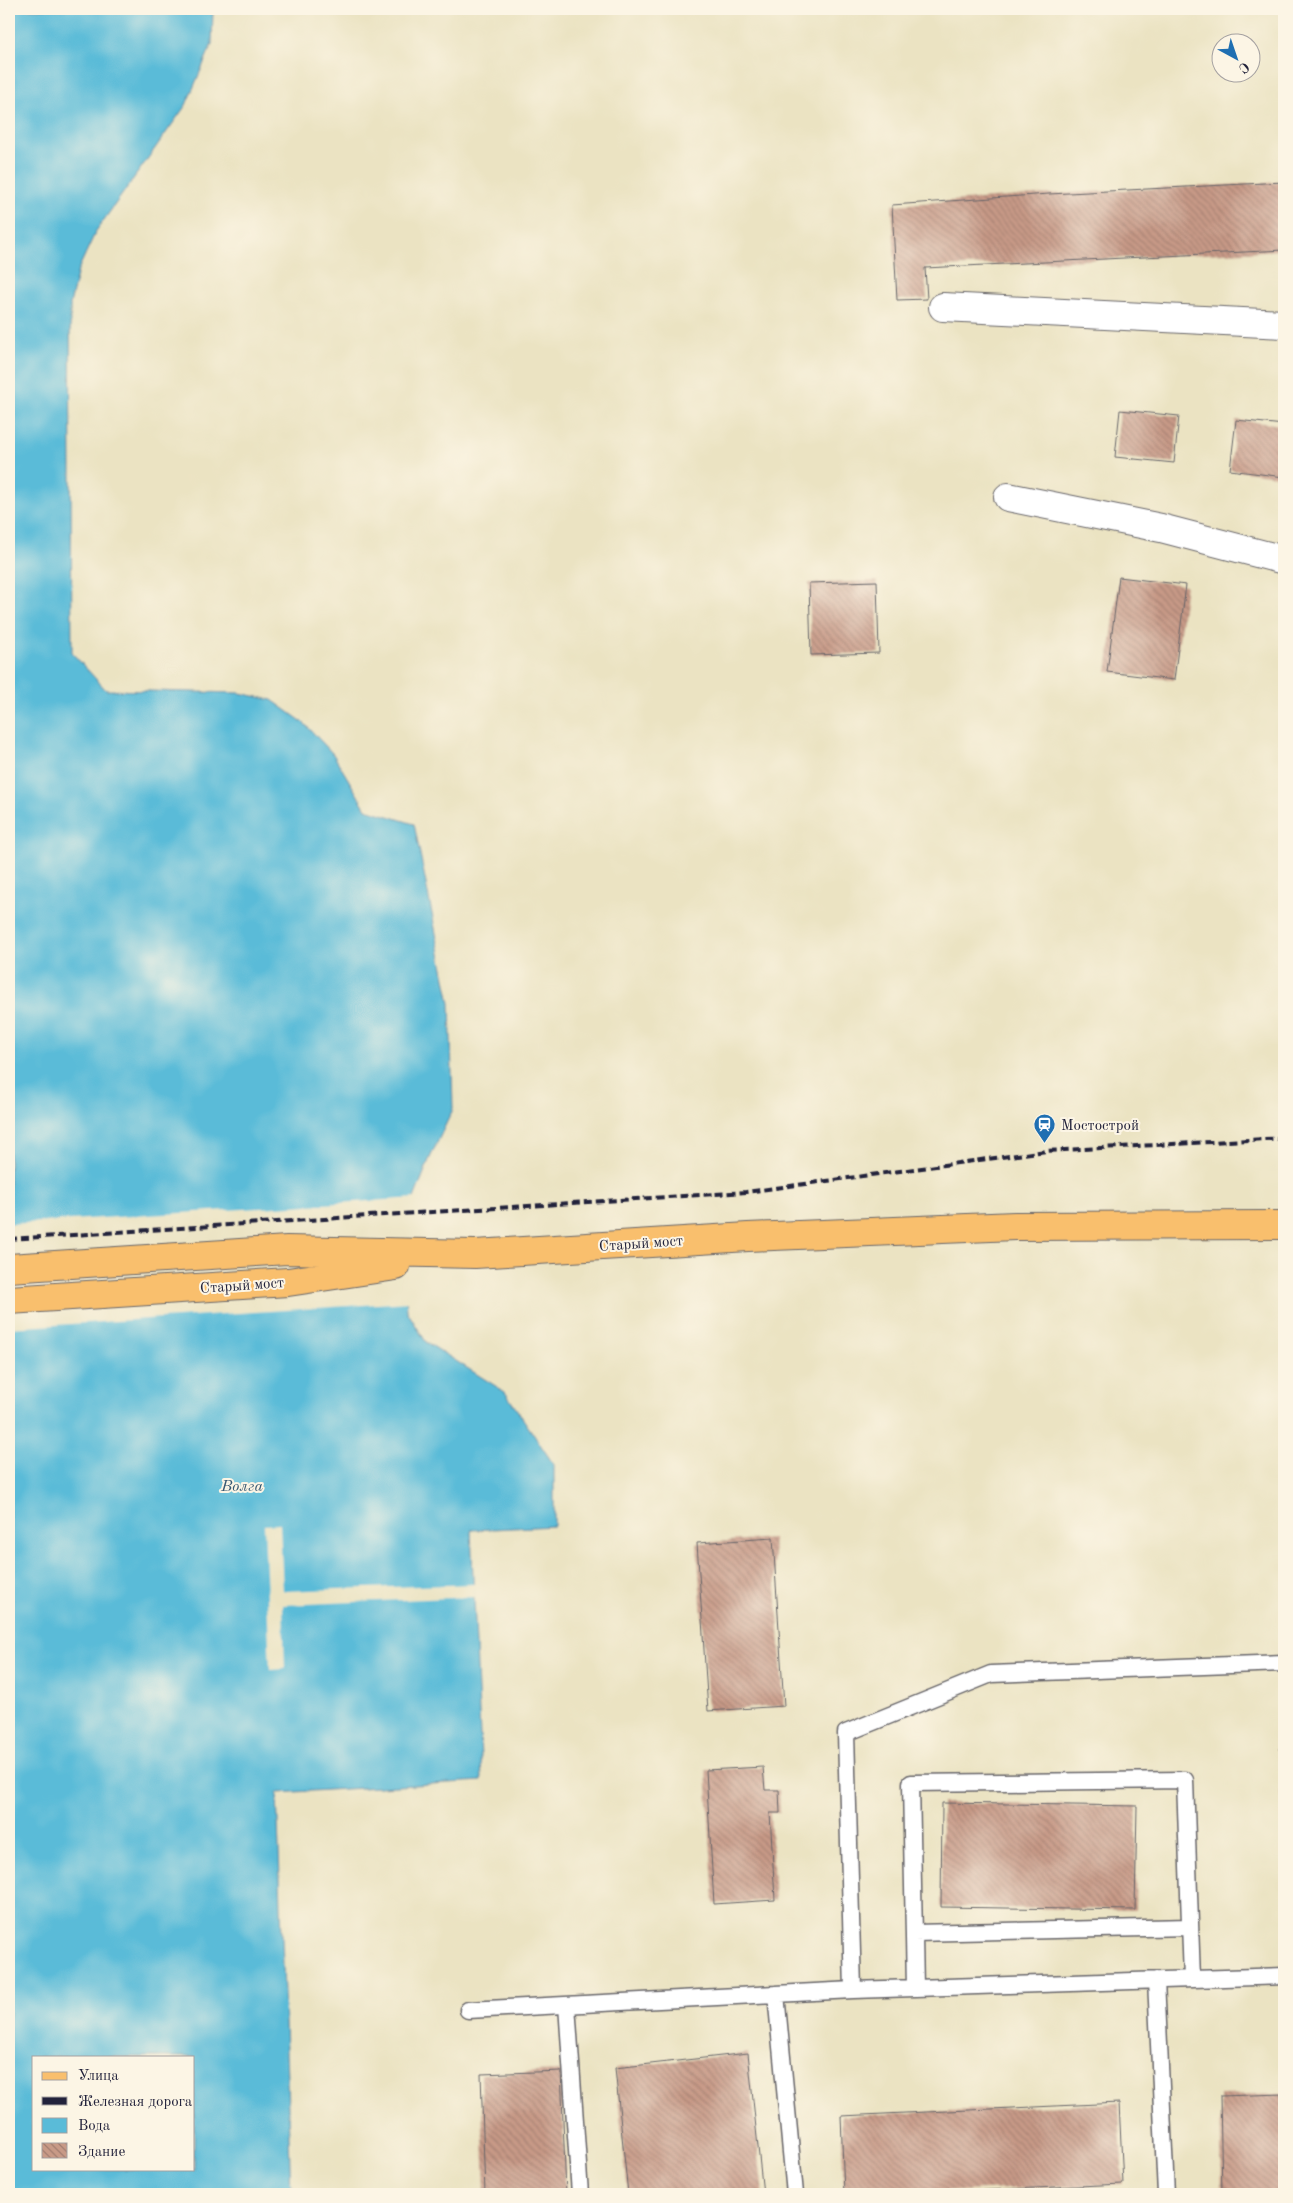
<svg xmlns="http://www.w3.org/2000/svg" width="1293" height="2203" viewBox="0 0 1293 2203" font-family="'Old Standard TT',serif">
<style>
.water{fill:#5abbd8;stroke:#3e6e8a;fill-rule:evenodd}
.pier{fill:#ebe3c2}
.building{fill:url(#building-back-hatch)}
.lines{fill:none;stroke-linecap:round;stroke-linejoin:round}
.service-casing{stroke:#68666a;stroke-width:19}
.minor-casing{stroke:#68666a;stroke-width:30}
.primary-casing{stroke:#68666a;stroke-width:30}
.service{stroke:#fff;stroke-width:16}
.minor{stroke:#fff;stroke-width:28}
.primary{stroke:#f9bf6d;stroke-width:28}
.rail{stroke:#22223b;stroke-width:4;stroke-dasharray:8 4;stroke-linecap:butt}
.labels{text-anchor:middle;stroke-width:4;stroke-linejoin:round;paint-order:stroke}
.poi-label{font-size:15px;fill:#22223b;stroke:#fcf5e5;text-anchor:start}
.street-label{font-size:15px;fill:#22223b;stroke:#fcf5e5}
.water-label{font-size:16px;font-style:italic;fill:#365872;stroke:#fcf5e5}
</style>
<defs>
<pattern id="building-back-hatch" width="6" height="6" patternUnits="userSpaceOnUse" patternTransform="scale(1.25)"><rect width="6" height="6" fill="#c89a87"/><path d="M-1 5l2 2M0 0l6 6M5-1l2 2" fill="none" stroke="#a27d70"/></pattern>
</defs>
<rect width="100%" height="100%" fill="#fcf5e5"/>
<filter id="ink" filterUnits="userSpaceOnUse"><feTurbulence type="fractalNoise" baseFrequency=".02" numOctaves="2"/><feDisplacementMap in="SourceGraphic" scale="10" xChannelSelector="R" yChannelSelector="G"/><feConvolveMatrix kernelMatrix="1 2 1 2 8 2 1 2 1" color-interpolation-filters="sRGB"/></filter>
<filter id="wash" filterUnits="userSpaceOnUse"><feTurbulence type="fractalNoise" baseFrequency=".0096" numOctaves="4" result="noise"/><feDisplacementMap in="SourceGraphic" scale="20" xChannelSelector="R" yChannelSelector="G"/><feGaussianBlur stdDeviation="1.12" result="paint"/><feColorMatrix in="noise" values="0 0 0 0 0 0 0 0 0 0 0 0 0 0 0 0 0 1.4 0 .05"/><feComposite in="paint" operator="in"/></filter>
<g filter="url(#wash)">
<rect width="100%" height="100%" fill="#ebe3c2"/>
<!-- water -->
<path class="water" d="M9,9H213L212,44L186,105L96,231L78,270L70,304L72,653L106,690L240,693L272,700L304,723L333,754L366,809L414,824L450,1003L453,1109L429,1160L402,1229L407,1311L426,1342L505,1392L554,1465V1526L471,1530L482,1781L277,1793L291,2194H9ZM34,2057H194V2169H34Z"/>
<!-- pier -->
<path class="pier" d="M417,1198L405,1229L409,1302L9,1328V1224Z
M280,1524L283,1591L474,1584L475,1597L283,1605L285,1669L270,1670L264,1525Z"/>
<g id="blocks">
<!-- building -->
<path class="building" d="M1284,182V250L925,268L927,299L897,300L892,205L1049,194Z
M1120,410L1179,416L1174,463L1115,457Z
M1236,420L1284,425V477L1230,470Z
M1119,577L1186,585L1174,680L1107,672Z
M877,581L879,653L811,655L809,583Z
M773,1538L784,1706L708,1711L697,1543Z
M1280,1722H1284V1796H1280Z
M763,1767L765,1790H779L780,1813H770L775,1900L714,1904L706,1770Z
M942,1803L1137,1806L1135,1910L941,1907Z
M748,2053L763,2194H628L615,2068Z
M561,2071L566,2194H485L481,2074Z
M1284,2094V2194H1222L1220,2096Z
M1119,2103L1123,2184L901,2194H844L841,2116Z"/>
</g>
</g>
<g filter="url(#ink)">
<use href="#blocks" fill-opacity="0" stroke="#68666a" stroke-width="1"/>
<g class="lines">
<defs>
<path id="service" d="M914,1933L1190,1927
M1156,1980L1166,2194
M915,1988L911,1783L1185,1780L1192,1979
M853,1990L846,1733L991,1674L1284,1663
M776,1994L795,2194
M567,2005L580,2194
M468,2010L853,1990L1284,1976"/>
<path id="minor" d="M943,307L1284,324
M1008,497L1161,528L1284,560"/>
<path id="primary" d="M9,1268L287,1250L475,1254L748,1237L1015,1226L1284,1225
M9,1300L288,1282L396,1266"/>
</defs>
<!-- service casing -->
<use href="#service" class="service-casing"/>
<!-- minor casing -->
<use href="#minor" class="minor-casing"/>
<!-- primary casing -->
<use href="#primary" class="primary-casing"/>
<!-- service -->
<use href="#service" class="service"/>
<!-- minor -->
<use href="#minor" class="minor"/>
<!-- primary -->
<use href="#primary" class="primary"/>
<!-- rail -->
<path class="rail" d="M9,1239L746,1192L1046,1151L1284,1138"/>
</g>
</g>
<!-- icons -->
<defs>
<symbol id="station-pin" viewBox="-11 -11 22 30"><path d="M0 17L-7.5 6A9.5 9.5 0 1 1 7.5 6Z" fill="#1f6fb2" stroke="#fcf5e5"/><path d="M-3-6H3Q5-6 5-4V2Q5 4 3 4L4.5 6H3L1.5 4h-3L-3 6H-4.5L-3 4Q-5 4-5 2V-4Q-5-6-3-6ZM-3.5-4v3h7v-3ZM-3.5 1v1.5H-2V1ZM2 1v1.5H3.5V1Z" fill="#fff"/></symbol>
</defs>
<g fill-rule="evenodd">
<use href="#station-pin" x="1032" y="1112" width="25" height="34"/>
</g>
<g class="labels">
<!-- poi labels -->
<g class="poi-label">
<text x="1061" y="1130">Мостострой</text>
</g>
<!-- street labels -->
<g class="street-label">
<text transform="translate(641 1243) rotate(-4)" y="5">Старый мост</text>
<text transform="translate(242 1285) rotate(-4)" y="5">Старый мост</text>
</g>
<!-- water labels -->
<g class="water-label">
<text x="242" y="1491">Волга</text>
</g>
</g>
<!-- margin -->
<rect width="1293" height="2203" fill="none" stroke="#fcf5e5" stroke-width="30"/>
<!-- legend -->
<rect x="32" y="2056" width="162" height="115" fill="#fcf5e5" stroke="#a5a1a1"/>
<rect x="42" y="2072" width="25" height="8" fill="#f9bf6d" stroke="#a5a1a1"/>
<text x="78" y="2080" font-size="15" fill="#22223b">Улица</text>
<rect x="42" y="2097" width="25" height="8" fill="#22223b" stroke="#a5a1a1"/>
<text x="78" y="2106" font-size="15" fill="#22223b">Железная дорога</text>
<rect x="42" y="2118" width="25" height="15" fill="#5abbd8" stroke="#a5a1a1"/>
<text x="78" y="2130" font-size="15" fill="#22223b">Вода</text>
<rect x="42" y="2143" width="25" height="15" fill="url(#building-back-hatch)" stroke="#a5a1a1"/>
<text x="78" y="2156" font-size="15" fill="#22223b">Здание</text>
<!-- north arrow -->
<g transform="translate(1236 58) rotate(140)"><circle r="24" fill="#fcf5e5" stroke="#a5a1a1"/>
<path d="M0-4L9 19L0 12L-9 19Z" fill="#1f6fb2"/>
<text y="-8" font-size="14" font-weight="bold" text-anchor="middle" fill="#22223b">С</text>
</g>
</svg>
